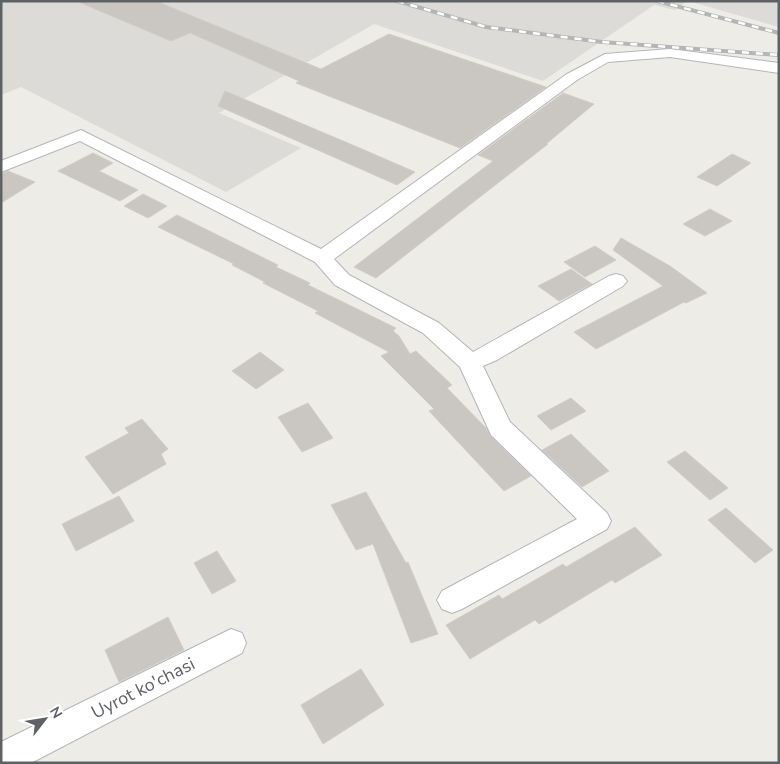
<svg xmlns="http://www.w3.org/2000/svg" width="780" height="764" viewBox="0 0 780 764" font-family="'Nunito Sans',sans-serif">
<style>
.industrial{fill:#dddbd8}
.building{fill:#cac7c3;stroke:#d2cdc5}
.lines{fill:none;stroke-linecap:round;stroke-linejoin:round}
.minor-casing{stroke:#b3b6b9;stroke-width:2}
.minor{fill:#fff;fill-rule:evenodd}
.rail-casing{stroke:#b4b5b5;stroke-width:4}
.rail{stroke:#fff;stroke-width:2.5;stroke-dasharray:7;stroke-linecap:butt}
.labels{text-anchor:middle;stroke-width:4;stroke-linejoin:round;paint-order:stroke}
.near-street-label{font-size:18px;fill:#5e6265;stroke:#fff}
</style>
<rect width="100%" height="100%" fill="#eeece6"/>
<!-- industrial -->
<path class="industrial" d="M1,1H687L675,10L654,5L543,81L374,24L219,113L301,148L226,192L21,87L1,95Z
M688,1H779V27Z"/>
<!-- building -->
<path class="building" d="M76,1H156L321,69L389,34L546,87L460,148L296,83L299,81L190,33L171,41Z
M225,91L362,149L415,172L397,185L218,106Z
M563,93L594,104L546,144H548L376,278L354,267L493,161L478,155Z
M93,153L113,163L99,171L138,190L120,201L58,171Z
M732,154L751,163L717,186L697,177Z
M8,171L35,182L1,203V174Z
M143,194L167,206L148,218L124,206Z
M710,209L732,221L705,236L683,224Z
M177,215L278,265L276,267L310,283L308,285L396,328L393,331L399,336L410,354L416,351L452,385L447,388L486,428L490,436L531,476L504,491L429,411L434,409L381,356L389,352L315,313L318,311L263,283L265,282L232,265L234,264L158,227Z
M621,238L670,266L707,293L686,303L684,302L596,349L574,332L663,286L613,250Z
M595,246L616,260L585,277L564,262Z
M571,269L592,284L559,301L538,286Z
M260,352L284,370L256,389L232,371Z
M571,398L586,411L551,430L537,416Z
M308,403L333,438L302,452L278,417Z
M142,419L168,449L161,454L166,464L113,494L85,457L129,433L125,428Z
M571,434L609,471L582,487L542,450Z
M685,451L728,488L710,500L667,462Z
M366,492L406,563L408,562L438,634L411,643L373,544L356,550L331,505Z
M119,496L134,521L76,551L62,524Z
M726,508L773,550L755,563L708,520Z
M635,527L662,555L615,583L612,580L539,624L535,620L470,659L446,625L499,595L502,599L563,564L566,567Z
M217,551L236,581L212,594L194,563Z
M168,617L184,650L119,682L105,650Z
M361,669L384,705L323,744L301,705Z"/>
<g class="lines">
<defs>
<path id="minor" d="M670,49L779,63V73L670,57L608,62L577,80L334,259L349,275L439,323L473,352L609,276L616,274L623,276L627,281L623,286L497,360L483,366L510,422L607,513L611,521L607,529L462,609L452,613L442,609L437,600L442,591L577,519L491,435L460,367L423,333L335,285L315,262L80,141L1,172V161L81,130L321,249L567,74L605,54Z
M231,629L242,633L246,643L242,653L31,763H1V742Z"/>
</defs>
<!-- minor casing -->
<use href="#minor" class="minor-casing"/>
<!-- minor -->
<use href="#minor" class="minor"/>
<defs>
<path id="rail" d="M397,1L486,27L602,42L779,55
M657,1L779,33"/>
</defs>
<!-- rail casing -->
<use href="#rail" class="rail-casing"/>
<!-- rail -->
<use href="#rail" class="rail"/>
</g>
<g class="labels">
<!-- near-street labels -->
<g class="near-street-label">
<text transform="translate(143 688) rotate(-27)" y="6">Uyrot ko'chasi</text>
</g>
</g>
<!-- border -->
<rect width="780" height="764" fill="none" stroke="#5e6265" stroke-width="5"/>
<!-- north arrow -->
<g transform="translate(45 719) rotate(59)" stroke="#ffffff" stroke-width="4" paint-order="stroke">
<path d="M0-4L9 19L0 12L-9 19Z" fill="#5e6265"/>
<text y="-8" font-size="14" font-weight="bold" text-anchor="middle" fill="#5e6265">N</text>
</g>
</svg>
